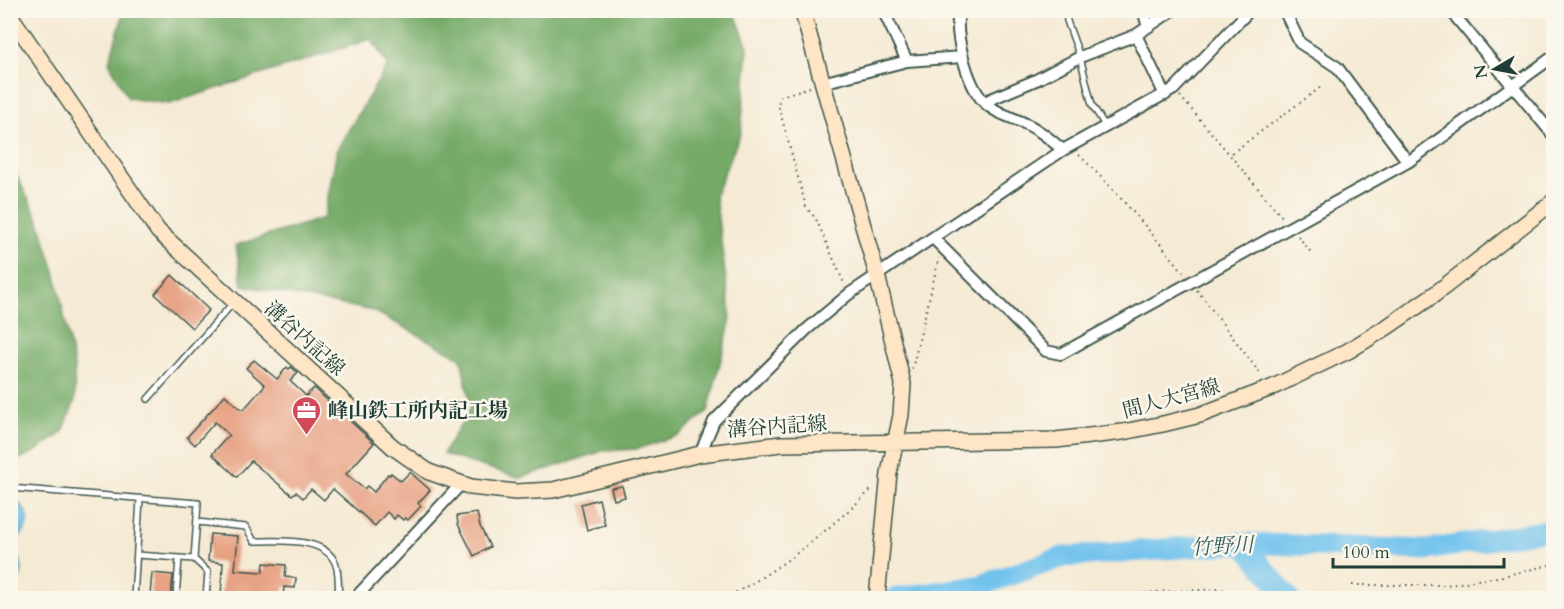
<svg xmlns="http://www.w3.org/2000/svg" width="1564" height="609" viewBox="0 0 1564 609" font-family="Cardo,'Noto Serif JP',serif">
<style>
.forest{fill:#74aa67;stroke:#4a744e;stroke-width:1.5}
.water{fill:#71c2ed;stroke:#488090;stroke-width:1.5}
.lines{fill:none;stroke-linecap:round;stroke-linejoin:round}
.river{stroke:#71c2ed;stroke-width:21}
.building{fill:#e7a183}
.lane-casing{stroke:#3f574c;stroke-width:8}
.street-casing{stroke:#3f574c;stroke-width:14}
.secondary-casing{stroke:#3f574c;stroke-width:18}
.path{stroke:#3f574c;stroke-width:2;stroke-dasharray:1.5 4.5;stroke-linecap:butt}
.lane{stroke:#fff;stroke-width:5}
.street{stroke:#fff;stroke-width:10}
.secondary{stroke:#fde5c5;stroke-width:15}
.labels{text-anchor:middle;stroke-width:5;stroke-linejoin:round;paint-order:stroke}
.street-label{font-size:20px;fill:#1f3d34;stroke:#fbf7ec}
.poi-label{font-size:20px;font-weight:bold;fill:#1f3d34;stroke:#fbf7ec;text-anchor:start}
.water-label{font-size:21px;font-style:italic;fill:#345e62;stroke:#fbf7ec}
</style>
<rect width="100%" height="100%" fill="#fbf7ec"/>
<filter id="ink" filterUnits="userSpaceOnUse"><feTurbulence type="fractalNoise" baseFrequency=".0167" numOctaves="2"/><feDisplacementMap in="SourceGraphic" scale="12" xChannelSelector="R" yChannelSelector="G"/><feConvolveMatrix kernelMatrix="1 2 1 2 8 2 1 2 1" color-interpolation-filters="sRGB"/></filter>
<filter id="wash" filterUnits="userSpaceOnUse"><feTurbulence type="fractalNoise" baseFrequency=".008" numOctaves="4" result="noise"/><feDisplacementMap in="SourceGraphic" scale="24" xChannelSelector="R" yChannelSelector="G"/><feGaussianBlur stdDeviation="1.35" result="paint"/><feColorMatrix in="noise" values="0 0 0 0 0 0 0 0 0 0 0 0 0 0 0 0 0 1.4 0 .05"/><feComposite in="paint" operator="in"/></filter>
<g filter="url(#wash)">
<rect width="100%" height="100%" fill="#f5ead4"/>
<!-- forest -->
<path class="forest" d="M124,11H734L748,47L741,132L715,195L731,319L708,411L679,435L637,449L603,451L520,478L443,454L471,407L461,358L374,311L242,285L236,245L324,218L337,149L388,65L371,39L169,104L128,98L109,62Z
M10,163L38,218L55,271L74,365L75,400L63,432L36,451L11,463Z"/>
<!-- water -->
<path class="water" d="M11,500C34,507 31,534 11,542Z
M10,550C26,560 25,578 11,588Z"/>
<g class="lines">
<!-- river -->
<path class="river" d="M1242,543L1289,598
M895,598L979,586L1063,557L1242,543L1427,550L1554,529"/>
</g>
<g id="blocks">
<!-- building -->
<path class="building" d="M172,275L209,310L192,328L155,294Z
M254,360L277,379L287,367L289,369L291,367L298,373L290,381L306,396L314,388L374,443L346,474L364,489L367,486L374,492L388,474L390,475L391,473L401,481L410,472L430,490L418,503L421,506L408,520L405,518L403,520L397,515L394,519L387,512L375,526L333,489L324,500L311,489L303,498L296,492L292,495L251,461L237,477L212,454L229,435L215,422L195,445L187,437L225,395L241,409H244L265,385L246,368Z
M622,486L625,497L614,500L611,488Z
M599,499L605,525L587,530L581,504Z
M477,513L480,526L490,547L474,556L458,524L457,516Z
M210,534L238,536L235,570L263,572L264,563L286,565L285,577L296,578L295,588L284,587L283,598L221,596L223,563L208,561Z
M152,573L173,575L171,598L150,596Z"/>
</g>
</g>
<g filter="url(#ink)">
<use href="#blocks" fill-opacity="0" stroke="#3f574c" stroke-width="1.5"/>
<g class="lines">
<defs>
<path id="lane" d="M1066,10L1067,21L1080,57L1092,105L1106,127
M148,399L233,303
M10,488L198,503L194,559L137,555
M197,522L246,527L254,541C280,541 331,536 337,569C339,578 338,589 339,598H330
M194,559L208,572L206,598
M134,598L140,499
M176,598L179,558
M339,598L358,595"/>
<path id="street" d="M883,10L907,61
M959,10C954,35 967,84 984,102C998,116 1021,119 1037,130C1046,135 1054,143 1063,150
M1143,10L1148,27
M1284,10L1300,43L1337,67L1408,162
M1450,10L1554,136
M1136,35L1165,95
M822,83L907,61L962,57
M984,102L1036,80L1080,57L1136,35L1173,10
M933,238L1046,351L1061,354L1408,162L1554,56
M700,454L714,421L806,330L849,294L1063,150L1174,89L1250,10
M358,595L462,483"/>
<path id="secondary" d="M802,10L877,275L903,384L901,415L889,473L877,598
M10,15L158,231L393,447L429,472L471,487L516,492L553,490L700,454L781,444L1056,440L1123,432L1163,424L1200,415L1271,388L1348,351L1387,327L1435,294L1554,201"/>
</defs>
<!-- lane casing -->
<use href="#lane" class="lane-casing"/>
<!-- street casing -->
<use href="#street" class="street-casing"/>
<!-- secondary casing -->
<use href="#secondary" class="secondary-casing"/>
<!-- path -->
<path class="path" d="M810,87L781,96L778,104L806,207L816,219L844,283
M1180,96L1283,218
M1232,153L1321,87
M1079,155C1117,192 1151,232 1185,274
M1298,236L1313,255
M1197,290L1262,376
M912,369L939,258
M1352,585H1447L1503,576L1554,564
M725,598C781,570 827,531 873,488
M1091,598L1155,592L1221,589L1249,598"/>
<!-- lane -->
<use href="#lane" class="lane"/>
<!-- street -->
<use href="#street" class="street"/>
<!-- secondary -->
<use href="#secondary" class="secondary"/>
</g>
</g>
<!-- icons -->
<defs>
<symbol id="office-pin" viewBox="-11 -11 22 30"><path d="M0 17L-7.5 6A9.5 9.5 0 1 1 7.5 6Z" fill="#d1495b" stroke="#fbf7ec"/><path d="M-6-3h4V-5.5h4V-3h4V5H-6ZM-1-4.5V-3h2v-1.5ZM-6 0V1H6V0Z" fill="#fff"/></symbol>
</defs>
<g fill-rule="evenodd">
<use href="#office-pin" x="290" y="394" width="33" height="45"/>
</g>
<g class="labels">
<!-- street labels -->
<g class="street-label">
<text transform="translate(305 338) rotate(42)" y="7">溝谷内記線</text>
<text transform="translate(1171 398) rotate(-15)" y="7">間人大宮線</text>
<text transform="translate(777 426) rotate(-4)" y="7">溝谷内記線</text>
</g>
<!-- poi labels -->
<g class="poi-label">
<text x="328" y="417">峰山鉄工所内記工場</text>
</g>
<!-- water labels -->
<g class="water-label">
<text transform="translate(1222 546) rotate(-3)" y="7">竹野川</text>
</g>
</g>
<!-- margin -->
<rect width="1564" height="609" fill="none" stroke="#fbf7ec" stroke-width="36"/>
<!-- north arrow -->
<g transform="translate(1495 69) rotate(260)" stroke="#fbf7ec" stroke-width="4.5" paint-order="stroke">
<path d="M0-4.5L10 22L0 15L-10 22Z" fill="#1f3d34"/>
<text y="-9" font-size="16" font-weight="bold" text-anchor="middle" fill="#1f3d34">N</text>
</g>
<!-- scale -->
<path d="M1333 558v9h171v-9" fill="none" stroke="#1f3d34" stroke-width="3"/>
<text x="1342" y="558" font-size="18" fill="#1f3d34" stroke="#fbf7ec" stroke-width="4.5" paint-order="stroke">100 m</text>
</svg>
